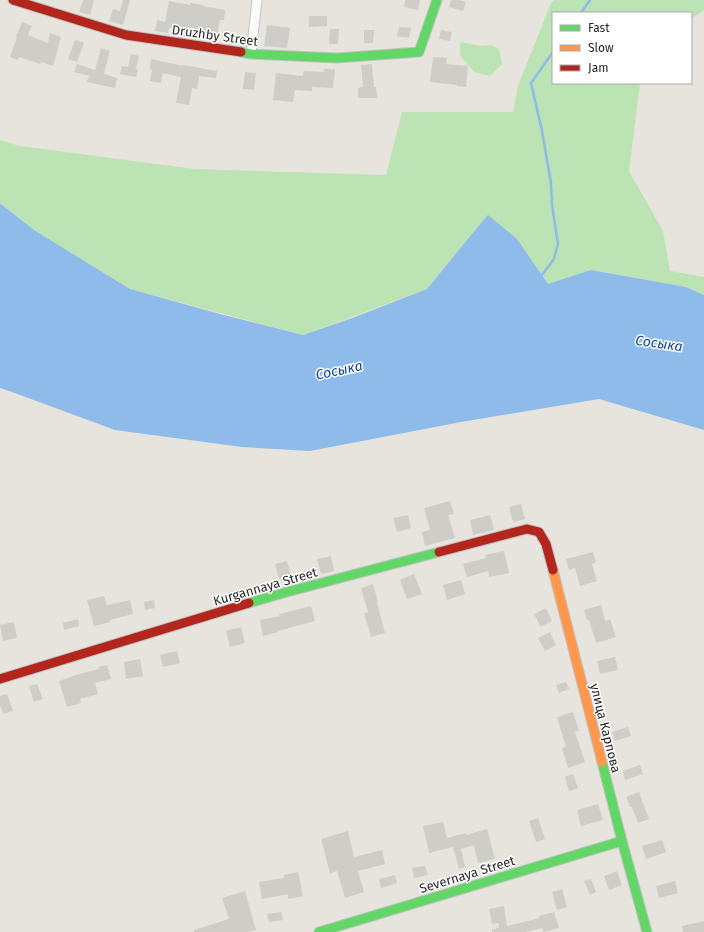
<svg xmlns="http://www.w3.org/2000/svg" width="704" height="932" viewBox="0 0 704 932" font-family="'Fira Sans',sans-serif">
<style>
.green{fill:#bce3b4}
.water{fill:#8ebbe9}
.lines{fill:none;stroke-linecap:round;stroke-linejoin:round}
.stream{stroke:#8ebbe9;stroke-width:2.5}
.building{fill:#cfcdc7}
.street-casing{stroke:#c3c2c2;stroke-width:11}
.fast-casing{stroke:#c3c2c2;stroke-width:11}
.slow-casing{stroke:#c3c2c2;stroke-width:11}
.jam-casing{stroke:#c3c2c2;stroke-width:11}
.street{stroke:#fbfbfa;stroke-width:9}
.fast{stroke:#63d668;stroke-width:9}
.slow{stroke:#ff974d;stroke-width:9}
.jam{stroke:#b3261e;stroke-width:9}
.labels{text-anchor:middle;stroke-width:3;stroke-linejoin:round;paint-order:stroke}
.street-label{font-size:13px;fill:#272727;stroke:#fff}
.water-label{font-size:14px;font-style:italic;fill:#0c4496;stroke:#fff}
</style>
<rect width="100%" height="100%" fill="#e6e4dc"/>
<!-- green -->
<path class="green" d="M554,0H704V10L691,19V13H553V83H640L629,171L663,231L670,271L704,277V295L686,287L591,270L548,285L517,239L467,240L427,289L303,335L130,289L34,230L1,204H0V140L20,146L194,169L386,175L402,112H513L518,86L551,3Z
M460,42L481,46L491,45L499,49L502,64L490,76L474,72L460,55Z"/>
<!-- water -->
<path class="water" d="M0,204H1L34,230L130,289L220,314L303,335L355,317L427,289L467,240L488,215L517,239L548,284L591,270L686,287L704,295V430L599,399L461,422L310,451L242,447L115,430L12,392L0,388Z"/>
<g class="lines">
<!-- stream -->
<path class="stream" d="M581,13L590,0
M542,275L554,259L558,244L552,205L551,183L542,131L531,83L553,52"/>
</g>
<!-- building -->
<path class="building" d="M83,0H94L90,15L79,12Z
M123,0H130L123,25L109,21L113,9L120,11Z
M405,0H420L418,10L404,7Z
M451,0H459L466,2L463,11L449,7Z
M169,1L190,5V3L204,5L203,6L225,10L224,20H220L216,41L183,36L184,30L169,28L168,33L155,31L157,20L165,22Z
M309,16H327V26L309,27Z
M22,22L32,26L28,35L48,43L50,33L61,37L53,66L41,62L40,64L19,57L18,60L10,57L17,37H16Z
M267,25L290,28L287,48L264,46Z
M399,27L411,28L409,38L397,36Z
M330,29H339L338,44H329Z
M364,30H374L373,43H364Z
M441,30L452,32L450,41L439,39Z
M75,40L84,43L77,62L68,59Z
M101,48L110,51L104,74L117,78L115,88L87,82L89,76L74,72L77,64L95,70Z
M131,54L139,56L136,69L138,70L136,77L120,74L122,66L128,67Z
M433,57L447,58L446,64L468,66L466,87L457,86V85L430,82Z
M151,59L183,66V65L217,71L216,78L199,76L197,89L192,88L189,105L176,103L181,77L163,73L161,83L150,81L152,70L150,69Z
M372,64L374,87H376L377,98H358V88L363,87L361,65Z
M324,69H335L333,88L312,87V91L295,90L293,102L273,100L276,73L303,76L304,71L324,72Z
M245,72L256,73L254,90L243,89Z
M450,501L454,514L448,515L455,538L425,546L422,532L430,530L424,508Z
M521,504L525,519L513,522L509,507Z
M408,515L411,528L397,532L393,518Z
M490,515L494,530L473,535L470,520Z
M504,551L509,573L489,577L488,571L467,577L463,564L486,558L485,555Z
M593,552L596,562L592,564L597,581L580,586L575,568L569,570L566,559Z
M331,556L334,571L321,574L317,559Z
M287,561L291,576L279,579L275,564Z
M414,574L422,594L407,599L400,580Z
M461,580L465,594L447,600L443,585Z
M373,584L378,602H377L385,633L371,637L364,613L368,612L361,588Z
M104,596L107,605L130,600L133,614L110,620V622L94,626L87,600Z
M154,600L155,608L145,610L144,602Z
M601,605L605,621L610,619L616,637L596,643L589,620H587L584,610Z
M311,606L315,621L278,631V632L263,636L260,620L280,616L279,614Z
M546,608L552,621L541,627L534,614Z
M78,619L79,626L64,630L63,623Z
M14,622L17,638L3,641L0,625Z
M241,627L245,643L230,647L226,631Z
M550,632L556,645L545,651L538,638Z
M177,651L180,663L163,667L160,655Z
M615,657L618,670L600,674L597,661Z
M140,659L143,676L126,679L124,662Z
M107,665L111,679L95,683L98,694L80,699L81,703L67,707L59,681L79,674L99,669L98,667Z
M566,682L569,689L559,693L556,685Z
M37,684L43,699L34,702L29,686Z
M7,694L13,711L3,714L0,705V696Z
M573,712L579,731L575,732L585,762L568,768L562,748L566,747L557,717Z
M628,727L631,736L615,741L612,732Z
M640,765L643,774L625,780L623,771Z
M573,774L578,788L569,791L565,777Z
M639,792L649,819L638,823L632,807H630L626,797Z
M598,804L603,820L581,826L577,810Z
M538,818L545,839L536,842L529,821Z
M443,822L447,838L466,833V835L487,829L495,859L478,863L474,845L461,849L465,867L459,869L453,847L429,853L423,826Z
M348,831L354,857L382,850L385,864L358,871L364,892L345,898L337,871L330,873L321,839Z
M662,840L666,852L646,859L642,846Z
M425,866L428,875L414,878L412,868Z
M617,871L622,885L609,890L604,876Z
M298,872L303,896L288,899V894L262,899L259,882L284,878V875Z
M395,875L397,883L381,888L379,879Z
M591,879L596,892L590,895L584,881Z
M675,881L678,893L659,898L656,886Z
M562,889L567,907L557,910L552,892Z
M245,891L256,930L249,932H194V930L229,919L222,898Z
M504,906L507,926L540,918L539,916L554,912L559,928L544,932L542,928L525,932H492V929L499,928L498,923L492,924L489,909Z
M281,912L283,920L269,922L267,914Z
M704,921V932H683L682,926Z"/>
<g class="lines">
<defs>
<path id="street" d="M251,54L257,0"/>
<path id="fast" d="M241,52L251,54L337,58L419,52L437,0
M249,603L287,592L439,552
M602,762L622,841L647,932
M319,932L622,841"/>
<path id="slow" d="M553,570L602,762"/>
<path id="jam" d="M13,0L126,35L241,52
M439,552L527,529L539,532L546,544L553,570
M0,679L249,603"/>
</defs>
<!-- street casing -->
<use href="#street" class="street-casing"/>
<!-- fast casing -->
<use href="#fast" class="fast-casing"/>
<!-- slow casing -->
<use href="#slow" class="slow-casing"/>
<!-- jam casing -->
<use href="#jam" class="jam-casing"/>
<!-- street -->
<use href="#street" class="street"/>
<!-- fast -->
<use href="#fast" class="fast"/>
<!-- slow -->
<use href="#slow" class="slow"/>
<!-- jam -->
<use href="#jam" class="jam"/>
</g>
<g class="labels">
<!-- street labels -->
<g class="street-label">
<text transform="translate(215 35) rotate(8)" y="5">Druzhby Street</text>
<text transform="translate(265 586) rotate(-16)" y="5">Kurgannaya Street</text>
<text transform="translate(606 728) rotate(76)" y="5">улица Карпова</text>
<text transform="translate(467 874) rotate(-17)" y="5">Severnaya Street</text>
</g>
<!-- water labels -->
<g class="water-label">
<text transform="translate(659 343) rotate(8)" y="5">Сосыка</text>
<text transform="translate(339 370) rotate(-12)" y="5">Сосыка</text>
</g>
</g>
<!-- legend -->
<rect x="552" y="12" width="140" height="72" fill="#ffffff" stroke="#a9a9a9"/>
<rect x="560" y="25" width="20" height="6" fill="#63d668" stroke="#a9a9a9"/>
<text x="588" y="32" font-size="12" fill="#272727">Fast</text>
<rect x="560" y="45" width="20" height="6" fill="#ff974d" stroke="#a9a9a9"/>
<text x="588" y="52" font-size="12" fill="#272727">Slow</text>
<rect x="560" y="65" width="20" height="6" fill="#b3261e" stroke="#a9a9a9"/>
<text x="588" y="72" font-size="12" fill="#272727">Jam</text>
</svg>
